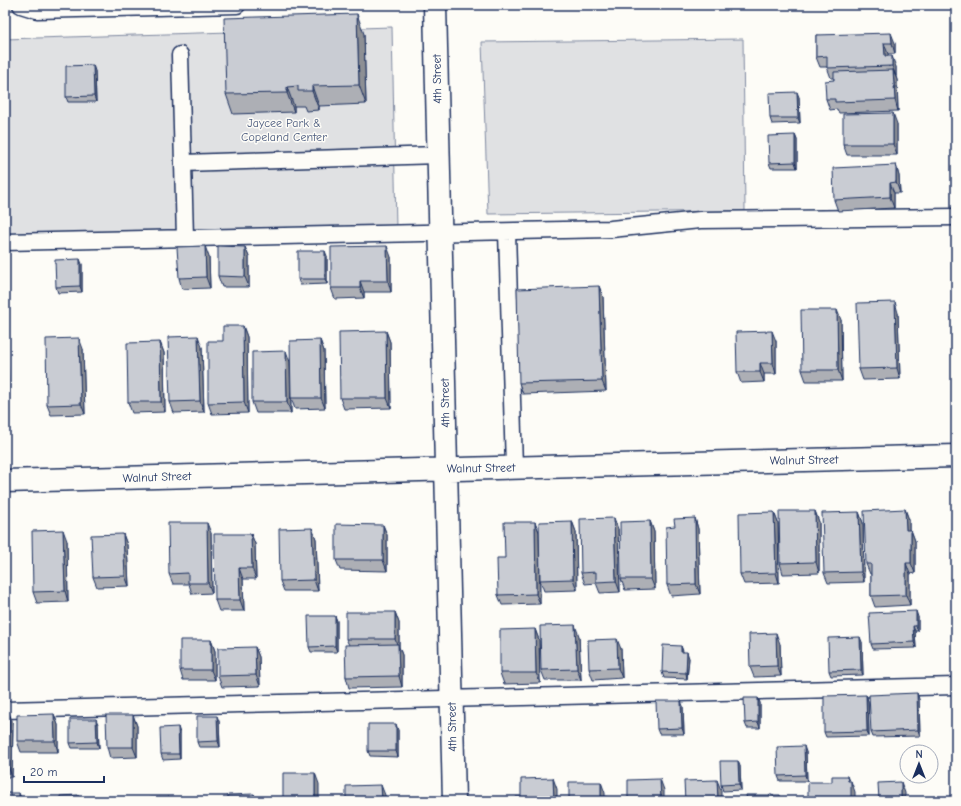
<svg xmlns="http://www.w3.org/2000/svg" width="961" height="806" viewBox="0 0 961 806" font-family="'Comic Neue',sans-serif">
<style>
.green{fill:#e0e1e3;stroke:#7e88a0}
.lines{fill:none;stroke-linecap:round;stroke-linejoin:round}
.lane-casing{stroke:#1b2f5e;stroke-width:19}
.street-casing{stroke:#1b2f5e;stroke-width:25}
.lane{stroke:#fdfcf7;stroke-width:16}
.street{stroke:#fdfcf7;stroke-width:22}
.wall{fill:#adafb5;stroke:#1b2f5e}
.shaded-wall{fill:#8d8f94;stroke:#1b2f5e}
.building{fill:#c9ccd3;stroke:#1b2f5e}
.labels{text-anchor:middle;stroke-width:3;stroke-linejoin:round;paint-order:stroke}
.street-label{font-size:12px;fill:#1b2f5e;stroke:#fdfcf7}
.park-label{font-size:12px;fill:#4c5c7f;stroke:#fdfcf7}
</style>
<rect width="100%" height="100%" fill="#fdfcf7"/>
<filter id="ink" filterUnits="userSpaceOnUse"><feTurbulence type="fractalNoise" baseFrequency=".025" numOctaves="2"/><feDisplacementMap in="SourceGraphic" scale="8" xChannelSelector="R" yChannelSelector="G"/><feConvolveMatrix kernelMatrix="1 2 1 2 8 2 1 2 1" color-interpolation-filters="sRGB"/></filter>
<g filter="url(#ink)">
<!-- green -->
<path class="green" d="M392,27L396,228L5,235V39Z
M743,39L745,211L488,214L482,42Z"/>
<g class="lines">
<defs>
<path id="lane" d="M21,5L37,10L237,5
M180,55L183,163L438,155
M183,163L185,238
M507,232L514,467
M5,242L611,229L700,220L956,217
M5,710L956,686"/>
<path id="street" d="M435,5L454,801
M5,481L956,456"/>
</defs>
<!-- lane casing -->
<use href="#lane" class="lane-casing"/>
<!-- street casing -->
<use href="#street" class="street-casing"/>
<!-- lane -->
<use href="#lane" class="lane"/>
<!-- street -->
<use href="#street" class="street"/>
</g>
<!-- wall -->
<path class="wall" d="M364,34L366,104L319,106V110L306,111L304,106H294V112L233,114L226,94Z
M816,35L895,43V54H888V56L896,67V76L897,80L898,111L839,113L837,109L830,110L826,99L834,80V78H831L827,67H820L816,57Z
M95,71L96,102H68L66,97Z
M799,97L800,123L772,124L770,118Z
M897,124V155H847L843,144Z
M795,135L797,140V168H771L769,163Z
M896,165L899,176L900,193H894V208L838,211L834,200Z
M245,247L249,257V287H222L218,276Z
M327,256V284L300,285L298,279Z
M209,257L210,288L182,289L179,278Z
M391,257V292H364V298L335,299L331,288Z
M82,264V292L58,293L56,287Z
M599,286L603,297L606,391L523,394L519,383Z
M898,313L900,379L863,380L859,369Z
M841,320L842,381H806L802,370Z
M243,326L247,337L248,413L212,414L208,403L223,341Z
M386,331L390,342L391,408L344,409L340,398Z
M320,340L324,351L325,408L295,409L291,398Z
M776,341V374H764V382L741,383L737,372Z
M160,342L164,353L165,412L132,413L128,402Z
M5,344L7,349L9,414H5Z
M202,347L204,412L174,413L170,402Z
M83,349L85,414L51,415L47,405Z
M290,362L291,413H256L252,402Z
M905,509L909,520V530H911L915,541V573L910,574V605L875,607L871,596V574H870L866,564Z
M815,511L819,522V573L783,574L780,563Z
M774,512L778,523L779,583L744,584L740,574Z
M859,512L863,523L864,582L828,583L824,573Z
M695,518L698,529L700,594L671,596L667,585L675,526Z
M572,521L576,532L577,590L544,591L540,580Z
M650,521L654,532L655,589L625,590L621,579Z
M535,522L539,532L540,604L502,605L498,595L505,558Z
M383,525L387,535V571L340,570L336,560Z
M312,528L316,539L318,591H284L280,581Z
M618,529L620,592L600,593L596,583L585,584L581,573Z
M211,533L212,593L192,594L189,584H173L169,574Z
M123,534L127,545L129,586L97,587L93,577Z
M251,534L255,544L256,579H243L244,611H219L215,600Z
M67,541L68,602L37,603L33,592Z
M395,612L399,623V647L402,655V687L349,688L346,677L349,645L346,639Z
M335,616L337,621V652H311L309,647Z
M918,617V631H915L916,648L873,649L871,644Z
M535,629L539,640L540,683L504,684L500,673Z
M579,636L581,680H545L541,670Z
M211,640L215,651V680H183L180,670Z
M862,642L863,675L831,676L829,671Z
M780,644L781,676L754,677L750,667Z
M681,646L683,652L689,658L687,679L664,678L662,672Z
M255,647L259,657L260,686L222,687L218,676Z
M621,649L622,678L593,680L589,669Z
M866,695L868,701L869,736L826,737L824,732Z
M758,698L760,703V728H747L745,723Z
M919,699L920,736L873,737L871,732Z
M683,706L684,734H659L657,729Z
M5,712L13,723L12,777H5Z
M54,714L58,725V752H21L17,741Z
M133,715L137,726V757L110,758L107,747Z
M219,721L220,747H199L197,742Z
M98,724L99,748H72L70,743Z
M398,730V757L370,756L368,751Z
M180,733V759L163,760L161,754Z
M806,752L807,781H780L778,776Z
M740,766L741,790L723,791L721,785Z"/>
<!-- shaded-wall -->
<path class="shaded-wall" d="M357,14L364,34L366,104L359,85Z
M891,33L895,43V54L892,43Z
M884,43L888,54L889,67L885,56Z
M892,56L896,67V76L892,66Z
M93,65L95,71L96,102L94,96Z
M893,70L897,80L898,111L895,100Z
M312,86L319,106V110L312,91Z
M287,87L294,106V112L287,93Z
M797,92L799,97L800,123L798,118Z
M893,113L897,124V155L893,144Z
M795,135L797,140V168L795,162Z
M896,165L899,176L900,193L896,182Z
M890,183L894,193V208L890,197Z
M205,246L209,257L210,288L206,277Z
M387,246L391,257V292L388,281Z
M245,247L249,257V287L245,277Z
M325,251L327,256V284L325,279Z
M80,259L82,264V292L80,286Z
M360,281L364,292V298L360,288Z
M599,286L603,297L606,391L602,381Z
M895,302L898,313L900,379L897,368Z
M837,310L841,320L842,381L838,370Z
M243,326L247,337L248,413L244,402Z
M386,331L390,342L391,408L387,398Z
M772,331L776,341V374L773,363Z
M198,336L202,347L204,412L200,401Z
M79,338L83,349L85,414L81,404Z
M320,340L324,351L325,408L321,398Z
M160,342L164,353L165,412L161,402Z
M5,344L7,349L9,414L5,404Z
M286,351L290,362L291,413L287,402Z
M760,363L764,374V382L760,372Z
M905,509L909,520V541L906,530Z
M815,511L819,522V573L816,562Z
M774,512L778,523L779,583L776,573Z
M859,512L863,523L864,582L861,572Z
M614,518L618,529L620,592L616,581Z
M695,518L698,529L700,594L696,584Z
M572,521L576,532L577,590L573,579Z
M650,521L654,532L655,589L651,579Z
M535,522L539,532L540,604L536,594Z
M207,523L211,533L212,593L208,583Z
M383,525L387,535V571L383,560Z
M312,528L316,539L318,591L314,580Z
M63,530L67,541L68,602L65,591Z
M911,530L915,541V573L911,563Z
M123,534L127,545L129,586L125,576Z
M251,534L255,544L256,579L252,568Z
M906,563L910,574V605L906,595Z
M239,568L243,579L244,611L240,600Z
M916,611L918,617V631L916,626Z
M395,612L399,623V647L402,655V687L399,676L398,647L395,639Z
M335,616L337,621V652L335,646Z
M575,625L579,636L581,680L577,669Z
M913,626L915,631L916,648L914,642Z
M535,629L539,640L540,683L536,673Z
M776,633L780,644L781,676L777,666Z
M860,637L862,642L863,675L861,670Z
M617,639L621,649L622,678L618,668Z
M211,640L215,651V680L211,670Z
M681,646L683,651V657L681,652Z
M255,647L259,657L260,686L256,675Z
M687,652L689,658L687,679L686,673Z
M917,693L919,699L920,736L918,730Z
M866,695L868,701L869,736L867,731Z
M758,698L760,703V728L758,722Z
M681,701L683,706L684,734L682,728Z
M9,713L13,723L12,777L8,766Z
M54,714L58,725V752L55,741Z
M133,715L137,726V757L133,747Z
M217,716L219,721L220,747L218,741Z
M96,719L98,724L99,748L97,742Z
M396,724L398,730V757L396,751Z
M178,727L180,733V759L179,754Z
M804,746L806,752L807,781L805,775Z
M738,761L740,766L741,790L739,784Z
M315,773L319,784V801H315Z
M847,776L851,786V781L855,792V801H851L848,781Z
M553,778L557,789V801H554Z
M660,779L664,790V801H661Z
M717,780L721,790V801H718Z
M601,782L605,793V801L601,797Z
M901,782L905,793V801L901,799Z
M381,785L385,795L386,801H382Z
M19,793L21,798V801H19Z
M254,794L256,801H254Z"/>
<!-- building -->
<path class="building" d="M357,14L359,85L312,86V91H298V86L287,87V93L226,94L224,18Z
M891,33L892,43H884L885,56H892V66L827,68V56L816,57V35Z
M93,65L94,96L66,97V66Z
M893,70L895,100L835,102V99H826L825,81L834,80V72Z
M797,92L798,118H770L769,93Z
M893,113V144H843V114Z
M795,135V162L769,163L768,136Z
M896,165V182L890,183V197L834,200L833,168Z
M205,246L206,277L179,278L177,247Z
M218,246L245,247V277L218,276Z
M387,246L388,281H360V288H331V247Z
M298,251H325V279H298Z
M80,259V286L56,287L55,260Z
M599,286L602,381L519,383L517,289Z
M895,302L897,368L859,369L857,303Z
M801,310H837L838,370H802Z
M223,326H243L244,402L208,403V341H223Z
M386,331L387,398H340L339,332Z
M772,331L773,363H760V372H737L736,332Z
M198,336L200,401L170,402L168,337Z
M79,338L81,404L47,405L46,339Z
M320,340L321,398H291L290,341Z
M160,342L161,402H128L127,343Z
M286,351L287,402H252V352Z
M905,509L906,530H911V563H906V595L871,596V564H866L864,511Z
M779,511H815L816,562L780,563Z
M774,512L776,573L740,574L739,513Z
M859,512L861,572L824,573L822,513Z
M614,518L616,581L596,582V572L581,573L580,519Z
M695,518L696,584L667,585L666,527L675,526L674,519Z
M572,521L573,579L540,580L539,522Z
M650,521L651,579H621L620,522Z
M504,522H535L536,594L498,595L497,558H505Z
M168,523H207L208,583H188V573L169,574Z
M336,524L383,525V560H336Z
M312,528L314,580L280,581L279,529Z
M63,530L65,591L33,592L32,531Z
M123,534L125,576L93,577L91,535Z
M214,534H251L252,568H239L240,600H215Z
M916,611V626H913L914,642L871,644L869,613Z
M346,612H395V639H346Z
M308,616H335V646L309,647Z
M575,625L577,669L541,670L540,626Z
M535,629L536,673H500V630Z
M776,633L777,666L750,667L749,634Z
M860,637L861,670L829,671L828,638Z
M617,639L618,668L589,669L588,640Z
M180,640H211V670H180Z
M398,644L399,676L346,677L345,645Z
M663,645L681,646V652H687L686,673L662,672Z
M255,647L256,675L218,676V648Z
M917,693L918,730L871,732L869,695Z
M866,695L867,731L824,732V696Z
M744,698H758V722L745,723Z
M656,701H681L682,728L657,729Z
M5,712L9,713L8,766H5Z
M54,714L55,741H17V715Z
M106,715H133V747H107Z
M197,716H217L218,741L197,742Z
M70,719H96L97,742L70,743Z
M368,724H396V751H368Z
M178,727L179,754H161L160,728Z
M804,746L805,775L778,776L777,747Z
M720,761H738L739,784L721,785Z
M283,773H315V801H283Z
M832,776H847L848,781H851V801H808V782H832Z
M553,778L554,801H516V797H521V779Z
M660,779L661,801H628V780Z
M717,780L718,801H685L684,781Z
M569,782H601V797H607V801H569Z
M901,782V799L914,798V801H874V800H879L878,783Z
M381,785L382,801H346V786Z
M5,793H19V801H5Z
M254,794V801H228V795Z
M78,795L79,801H60V796Z
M746,795H780L781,801H747Z
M169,797V801H150V798Z"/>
</g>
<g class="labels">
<!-- street labels -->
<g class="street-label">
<text transform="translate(437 79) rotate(-91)" y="4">4th Street</text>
<text transform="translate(445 403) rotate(-91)" y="4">4th Street</text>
<text transform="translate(804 460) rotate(-1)" y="4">Walnut Street</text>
<text transform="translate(481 468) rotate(-1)" y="4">Walnut Street</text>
<text transform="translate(157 477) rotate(-2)" y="4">Walnut Street</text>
<text transform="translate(452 727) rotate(-91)" y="4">4th Street</text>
</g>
<!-- park labels -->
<g class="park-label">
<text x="284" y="127">Jaycee Park &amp;<tspan x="284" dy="14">Copeland Center</tspan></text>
</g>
</g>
<!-- margin -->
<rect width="961" height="806" fill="none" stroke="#fdfcf7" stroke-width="20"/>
<rect x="10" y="10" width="941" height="786" fill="none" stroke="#1b2f5e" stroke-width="1.5" filter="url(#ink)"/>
<!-- north arrow -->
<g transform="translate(919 764)"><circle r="19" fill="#fdfcf7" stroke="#a3aaba"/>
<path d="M0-3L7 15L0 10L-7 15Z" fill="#1b2f5e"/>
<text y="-6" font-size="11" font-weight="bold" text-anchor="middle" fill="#1b2f5e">N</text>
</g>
<!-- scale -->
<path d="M24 776v6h80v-6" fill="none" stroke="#1b2f5e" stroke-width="2"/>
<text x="30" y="776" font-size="12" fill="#1b2f5e" stroke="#fdfcf7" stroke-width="3" paint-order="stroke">20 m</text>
</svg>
